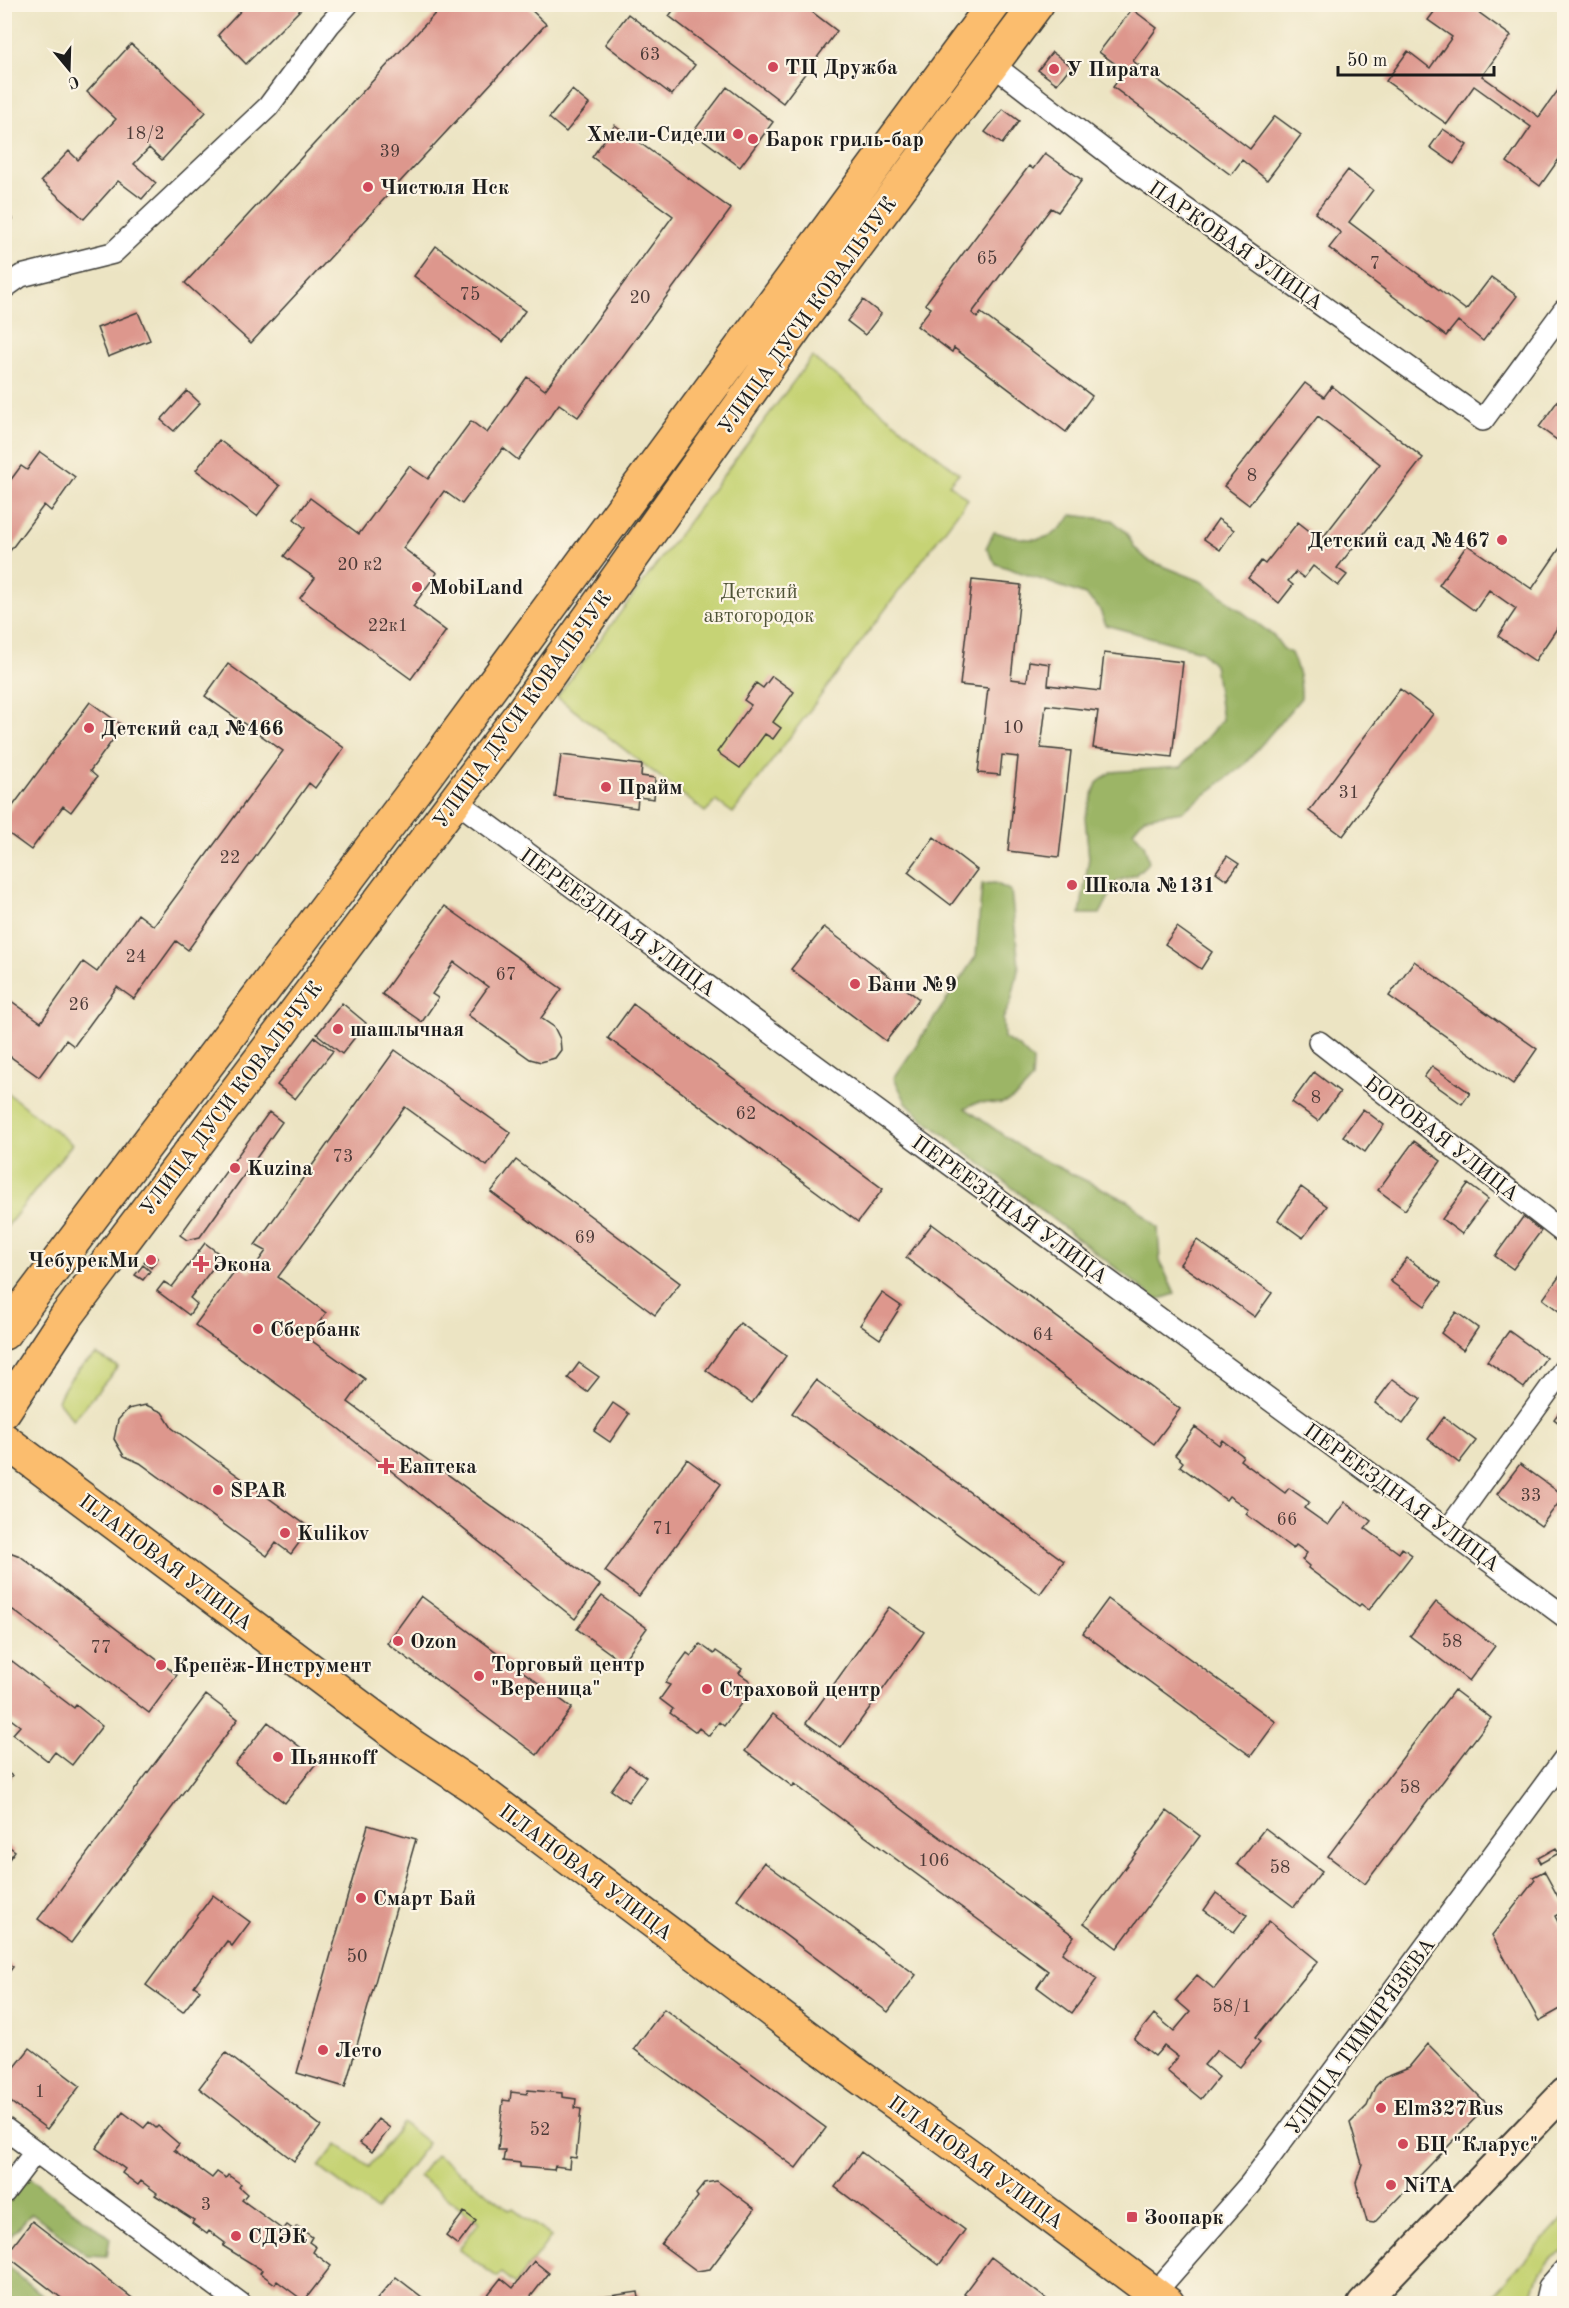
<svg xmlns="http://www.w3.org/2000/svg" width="1569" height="2308" viewBox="0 0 1569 2308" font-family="'Old Standard TT',serif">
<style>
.green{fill:#c6d375;stroke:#717848;stroke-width:1.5}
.forest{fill:#9cb566;stroke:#5c6841;stroke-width:1.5}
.building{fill:#dd978d}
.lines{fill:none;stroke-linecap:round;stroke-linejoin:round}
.street-casing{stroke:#3b3a35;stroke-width:24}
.secondary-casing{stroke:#3b3a35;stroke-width:32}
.primary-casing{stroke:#3b3a35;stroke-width:36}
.street{stroke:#fff;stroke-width:21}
.secondary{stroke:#fde5c5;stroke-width:28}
.primary{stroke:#fbbd6e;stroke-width:33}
.poi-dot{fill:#d1495b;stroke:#fcf5e5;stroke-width:2}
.labels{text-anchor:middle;stroke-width:4.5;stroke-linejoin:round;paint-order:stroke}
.number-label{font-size:18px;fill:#4c3b38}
.poi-label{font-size:21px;font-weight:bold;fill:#1c1c1c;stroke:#fcf5e5;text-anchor:start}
.street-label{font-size:21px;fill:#1c1c1c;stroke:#fcf5e5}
.park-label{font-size:21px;fill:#4f5337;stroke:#fcf5e5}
</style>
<rect width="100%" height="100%" fill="#fcf5e5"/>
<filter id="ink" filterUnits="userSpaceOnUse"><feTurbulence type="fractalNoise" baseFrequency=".0167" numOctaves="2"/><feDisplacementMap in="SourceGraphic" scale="12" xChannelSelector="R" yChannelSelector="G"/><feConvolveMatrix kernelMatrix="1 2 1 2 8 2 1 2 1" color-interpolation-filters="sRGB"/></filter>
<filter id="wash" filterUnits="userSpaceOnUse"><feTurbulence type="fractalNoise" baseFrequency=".008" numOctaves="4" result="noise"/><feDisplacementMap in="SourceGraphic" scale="24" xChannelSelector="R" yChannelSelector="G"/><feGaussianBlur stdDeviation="1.35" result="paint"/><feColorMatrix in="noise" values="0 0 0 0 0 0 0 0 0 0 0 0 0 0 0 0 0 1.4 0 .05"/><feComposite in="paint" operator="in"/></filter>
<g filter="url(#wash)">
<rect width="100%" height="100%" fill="#ece4c3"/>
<!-- green -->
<path class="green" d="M812,357L959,473L949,484L968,499L733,813L716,801L705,812L557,697Z
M5,1091L72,1144L5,1229Z
M97,1355L118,1367L73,1420L58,1401C66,1381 79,1366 97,1355Z
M403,2123L428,2143L376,2210L319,2167L337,2144L369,2167Z
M436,2154L510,2210L513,2208L551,2237L515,2284L501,2273L497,2277L459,2249L479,2222L419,2176Z
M1564,2218V2251C1541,2263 1535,2278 1530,2303H1486Z"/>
<!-- forest -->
<path class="forest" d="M1072,515L1112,520L1126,532L1135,548L1148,560L1203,582L1274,636L1284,650L1291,653C1298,668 1302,681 1301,698L1244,765L1183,811L1145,817L1133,831L1144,844L1149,862L1135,875L1117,881L1100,914H1080L1089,858L1085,817L1097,783L1111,772L1181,767L1222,720L1214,664L1201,651L1106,625L1099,608L1085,595L996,564L986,548L994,532C1029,540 1049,548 1072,515Z
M995,883L1011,891L1019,966L1011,1002L1003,1019L1004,1038L1020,1048L1033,1061L1032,1080C1024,1089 1014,1101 1002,1103C985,1106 986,1097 965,1108L1029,1153L1130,1202L1158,1228L1160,1261L1175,1294L1157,1300L921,1117L906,1102L894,1078L976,956L982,884Z
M4,2159L110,2238L107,2256L87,2255L32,2213L5,2242Z
M4,2263L47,2300L48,2303H5Z"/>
<g id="blocks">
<!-- building -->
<path class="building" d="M247,4H306L246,64L218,35Z
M444,4H525L546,24L251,343L185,283Z
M678,4H810L807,8L837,31L783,103L669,16Z
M1440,4H1467L1511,36L1482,76L1539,117L1564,82V152L1540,186L1507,162L1531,127L1474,86L1447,124L1386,81L1408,51L1430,68L1452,37L1428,20Z
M1132,9L1157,28L1133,61L1250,149L1275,116L1301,135L1267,180L1242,160L1231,175L1113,87L1125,71L1099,52Z
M628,14L695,65L672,95L605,44Z
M131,44L206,112L162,160L149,148L134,164L156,183L142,199L118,181L84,219L41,181L69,151L78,160L116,119L87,92Z
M1052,52L1071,66L1057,84L1038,70Z
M727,87L773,122L740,167L693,132Z
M572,90L589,104L566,132L549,118Z
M1003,109L1019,121L1002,144L985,132Z
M615,125L731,209L578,417L559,404L518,460L503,448L462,504L444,491L403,548L437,573L413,606L446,631L411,679L300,598L315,578L284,556L305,528L294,519L310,498L359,534L409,466L428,479L471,421L487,433L527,377L545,390L673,216L592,157Z
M1443,129L1467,145L1454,164L1430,147Z
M1045,153L1082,180L1058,212L1051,208L972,313L977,318L981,313L1092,396L1066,432L954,348L952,352L917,326L931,308L925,304L1029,166L1033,169Z
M1348,170L1373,190L1349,222L1466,310L1491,277L1517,296L1483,341L1458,321L1446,336L1329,248L1341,233L1315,213Z
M4,202L12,219L4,222Z
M436,246L525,311L503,342L414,276Z
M863,300L881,314L865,335L847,321Z
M138,312L150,340L108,357L97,328Z
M1305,383L1324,397L1332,386L1423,458L1337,568L1347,575L1338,586L1313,566L1304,578L1296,572L1288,581L1293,585L1279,603L1248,578L1261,561L1265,564L1298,522L1321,540L1380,464L1318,416L1249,505L1224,486Z
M187,391L200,403L174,431L161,420Z
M1564,392V445L1539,427Z
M219,440L280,486L257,516L196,470Z
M40,452L75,477L51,511L44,505L4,559V489L21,466L27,470Z
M1218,519L1234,530L1220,550L1204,539Z
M1564,542V623L1562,621L1535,661L1498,636L1516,609L1489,590L1475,611L1439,585L1467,545L1532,589Z
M972,580L1021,585L1011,679L1027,681L1029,661L1050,664L1048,685L1100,691L1104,653L1183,662L1172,757L1093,748L1098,711L1046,705L1041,748L1071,751L1059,857L1008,851L1018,757L1002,755L1000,775L978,773L988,688L960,685Z
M228,664L344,748L315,788L309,783L188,950L176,941L134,999L117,987L74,1046L66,1040L39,1077L4,1052V996L41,1022L83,962L97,972L138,914L154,926L283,751L205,696Z
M772,676L794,692L773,722L781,728L773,739L765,734L740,768L717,752L751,705L744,700L756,683L763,688Z
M1400,689L1433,714L1343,836L1309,811Z
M90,702L123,726L90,771L97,777L71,812L63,806L31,850L4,830V818Z
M561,755L642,765L641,776L655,778L654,799L638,797L637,808L555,797Z
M934,837L977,870L951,905L908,872Z
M1227,856L1239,864L1227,880L1216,872Z
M445,906L562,989L541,1018L554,1027L560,1039L561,1050L555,1058L541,1062L530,1059L468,1015L488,987L454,962L432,994L438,998L422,1022L382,994Z
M824,927L919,999L886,1041L791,969Z
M1177,927L1212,952L1201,969L1165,944Z
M1414,961L1537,1049L1513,1084L1389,996Z
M342,1003L366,1023L342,1054L317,1034Z
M633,1004L883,1189L858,1222L608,1038Z
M315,1037L333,1051L295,1099L277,1085Z
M395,1050L511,1133L487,1166L405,1107L278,1277L326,1313L308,1338L365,1379L348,1402L600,1585L575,1619L338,1428L195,1325L239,1265L250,1273L266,1251L255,1245Z
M1432,1066L1470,1093L1462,1104L1424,1077Z
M1314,1072L1340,1092L1318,1121L1292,1102Z
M1363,1109L1384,1125L1365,1152L1343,1136Z
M269,1112L282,1122L200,1237L187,1240L180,1235Z
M1414,1141L1441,1161L1405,1210L1378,1190Z
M516,1160L680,1283L655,1315L491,1192Z
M1468,1184L1488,1199L1462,1234L1442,1219Z
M1301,1187L1327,1206L1303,1238L1278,1220Z
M1523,1217L1541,1231L1513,1269L1495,1256Z
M932,1224L1180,1409L1154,1444L906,1258Z
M1197,1240L1272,1293L1255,1317L1180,1264Z
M205,1243L222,1256L190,1298L197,1304L189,1315L157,1291L164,1282L172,1287Z
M151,1253L158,1258L151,1268L144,1262Z
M1407,1258L1441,1283L1425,1306L1390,1281Z
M143,1265L150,1271L143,1280L135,1275Z
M1564,1270V1315L1543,1299Z
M882,1293L901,1306L880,1339L860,1325Z
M1456,1312L1478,1328L1463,1350L1441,1333Z
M740,1323L786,1356L752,1403L706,1370Z
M1509,1331L1546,1358L1524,1388L1487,1361Z
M579,1363L599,1377L587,1392L568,1378Z
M1393,1379L1421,1399L1403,1424L1375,1403Z
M816,1380L1064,1561L1040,1594L792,1413Z
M613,1403L629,1414L610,1442L594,1431Z
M146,1405L162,1412L172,1428L310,1528L291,1554L276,1543L267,1556L140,1463L124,1456L114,1439L118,1420L128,1409Z
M1564,1406V1427L1554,1419Z
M1444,1417L1476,1441L1459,1463L1428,1439Z
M1195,1427L1219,1445L1222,1440L1243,1456L1240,1460L1285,1493L1289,1488L1309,1502L1304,1508L1328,1525L1345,1502L1371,1521L1365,1528L1399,1553L1402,1548L1412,1555L1369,1610L1361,1604L1359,1606L1308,1568L1309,1566L1302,1560L1307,1553L1296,1545L1293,1549L1246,1514L1249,1510L1229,1496L1226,1500L1180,1466L1183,1462L1175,1455Z
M687,1459L721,1484L639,1596L605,1571Z
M1520,1464L1564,1496L1541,1526L1497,1494Z
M4,1550L20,1556L177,1675L149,1713L13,1610L4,1611Z
M421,1596L572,1708L537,1755L387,1643Z
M602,1596L647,1628L622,1662L577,1629Z
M1108,1599L1276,1722L1251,1756L1083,1633Z
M1436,1602L1495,1646L1469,1681L1410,1636Z
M889,1607L924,1632L841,1748L806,1723Z
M700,1644L714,1654L716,1651L742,1669L739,1673L750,1681L741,1693L746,1697L724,1726L719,1722L709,1736L699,1728L696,1732L670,1713L673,1709L660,1699L670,1685L665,1683L687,1653L691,1656Z
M12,1661L74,1708L76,1705L102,1726L72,1765L55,1752L48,1761L13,1734L20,1726L4,1714V1671Z
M1454,1690L1491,1718L1365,1884L1328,1856Z
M206,1695L238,1719L71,1943L38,1919Z
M773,1714L1074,1936L1062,1953L1097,1979L1072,2013L1037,1987L1048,1971L794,1784L793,1787L745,1751Z
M268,1722L318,1761L285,1803L235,1764Z
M629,1765L646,1777L628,1802L611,1790Z
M4,1770L12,1776L4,1786Z
M1167,1811L1200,1836L1117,1948L1084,1923Z
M368,1825L416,1839L345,2087L297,2073Z
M1265,1828L1322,1871L1294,1907L1237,1864Z
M4,1843L15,1851L4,1866Z
M1556,1848L1559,1853L1541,1863L1538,1858Z
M764,1862L916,1975L888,2012L737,1899Z
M1544,1871L1564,1908V1911L1555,1916L1564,1934V2007L1539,2021L1492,1935L1535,1880L1533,1877Z
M1216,1893L1247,1915L1234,1932L1204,1910Z
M213,1895L250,1922L232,1946L227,1941L194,1986L200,1990L183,2012L146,1985Z
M1269,1921L1318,1961L1255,2038L1260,2042L1240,2067L1217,2050L1204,2065L1219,2077L1201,2099L1167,2071L1178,2057L1164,2046L1155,2056L1134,2039L1154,2014L1174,2031L1190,2012L1176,2000L1197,1975L1214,1989Z
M4,1960L13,1967L4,1979Z
M664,2009L826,2128L796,2168L634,2049Z
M1428,2044L1488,2105L1374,2223L1367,2222L1356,2183L1362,2164L1350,2123L1367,2106L1375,2087L1384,2077L1409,2067Z
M30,2048L80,2086L47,2129L4,2097V2081Z
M226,2053L321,2126L294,2161L199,2088Z
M528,2090L562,2093V2097L576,2099L575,2108L581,2109L576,2158L570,2157L569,2168L555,2166L554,2170L520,2167V2163L503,2161L505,2150H498L503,2100L510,2101L511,2092L527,2094Z
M123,2112L144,2128L149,2122L156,2128L158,2126L179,2144L174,2150L212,2178L217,2172L226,2178L228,2175L241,2184L239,2187L247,2194L242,2200L283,2230L287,2225L294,2230L297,2226L312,2237L309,2242L316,2247L313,2252L331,2266L304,2301L277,2281L275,2284L260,2273L262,2270L223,2246L225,2243L209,2231L207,2234L192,2223L194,2220L155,2195L157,2193L141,2181L138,2185L122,2173L125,2169L96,2148Z
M378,2119L390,2128L372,2152L360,2143Z
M861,2152L965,2230L939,2265L835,2187Z
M717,2181L755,2209L710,2269L697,2271L661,2244L698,2197L696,2194L705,2183Z
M464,2212L476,2221L458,2245L446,2236Z
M32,2221L140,2304H69L6,2255Z
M991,2257L1053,2304H979L964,2293Z
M534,2261L549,2273L525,2304L482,2302L501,2278L513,2288Z
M396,2277L431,2304H373Z
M638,2292L640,2304H592L596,2298Z"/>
</g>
</g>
<g filter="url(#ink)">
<use href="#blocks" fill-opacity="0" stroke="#3b3a35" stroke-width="1.5"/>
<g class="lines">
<defs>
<path id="street" d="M992,64L1117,160L1483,420L1564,310
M4,288L21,276L113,253L268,107L329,25L348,4
M456,801L1564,1616
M1319,1042L1564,1233
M1448,1530L1564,1369
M4,2128L241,2304
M4,2193L36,2151
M1146,2303L1250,2184L1564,1759
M1545,2304L1549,2287L1564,2270"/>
<path id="secondary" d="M1362,2304L1564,2093"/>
<path id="primary" d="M4,1333L424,778L994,4
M4,1411L66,1317L525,708L796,327L1037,4
M4,1440L412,1746L477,1789L860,2077L977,2161L1168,2304"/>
</defs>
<!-- street casing -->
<use href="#street" class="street-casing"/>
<!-- secondary casing -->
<use href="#secondary" class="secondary-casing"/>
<!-- primary casing -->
<use href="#primary" class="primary-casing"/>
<!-- street -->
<use href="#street" class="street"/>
<!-- secondary -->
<use href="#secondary" class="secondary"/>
<!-- primary -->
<use href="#primary" class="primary"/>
</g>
</g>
<!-- markers -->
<g class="poi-dot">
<circle cx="773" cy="67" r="6"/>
<circle cx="1054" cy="69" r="6"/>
<circle cx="738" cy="134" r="6"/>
<circle cx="753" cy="139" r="6"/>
<circle cx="368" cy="187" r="6"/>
<circle cx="1502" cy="540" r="6"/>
<circle cx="417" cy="587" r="6"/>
<circle cx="89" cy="728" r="6"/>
<circle cx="606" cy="787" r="6"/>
<circle cx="1072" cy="885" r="6"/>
<circle cx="855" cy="984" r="6"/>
<circle cx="338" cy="1029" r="6"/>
<circle cx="235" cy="1168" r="6"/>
<circle cx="151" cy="1260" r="6"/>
<path d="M198 1255h6v6h6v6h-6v6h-6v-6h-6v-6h6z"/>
<circle cx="258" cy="1329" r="6"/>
<path d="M383 1457h6v6h6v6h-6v6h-6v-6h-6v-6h6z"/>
<circle cx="218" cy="1490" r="6"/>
<circle cx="285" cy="1533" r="6"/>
<circle cx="398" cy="1641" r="6"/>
<circle cx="161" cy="1665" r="6"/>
<circle cx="479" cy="1676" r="6"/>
<circle cx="707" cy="1689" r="6"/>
<circle cx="278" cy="1757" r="6"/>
<circle cx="361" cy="1898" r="6"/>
<circle cx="323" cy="2050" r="6"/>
<circle cx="1381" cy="2108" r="6"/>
<circle cx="1403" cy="2144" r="6"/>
<circle cx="1391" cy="2185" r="6"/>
<rect x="1126" y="2211" width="12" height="12" rx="3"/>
<circle cx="236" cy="2236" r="6"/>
</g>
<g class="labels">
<!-- number labels -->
<g class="number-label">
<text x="650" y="60">63</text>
<text x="145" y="139">18/2</text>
<text x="390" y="157">39</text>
<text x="987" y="264">65</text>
<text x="1375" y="269">7</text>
<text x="470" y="300">75</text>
<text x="640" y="303">20</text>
<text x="1252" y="481">8</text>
<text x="360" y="570">20 к2</text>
<text x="388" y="631">22к1</text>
<text x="1013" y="733">10</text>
<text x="1349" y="798">31</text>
<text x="230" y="863">22</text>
<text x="136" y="962">24</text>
<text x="506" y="980">67</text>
<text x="79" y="1010">26</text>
<text x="1316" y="1103">8</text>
<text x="746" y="1119">62</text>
<text x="343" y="1162">73</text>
<text x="585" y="1243">69</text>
<text x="1043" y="1340">64</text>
<text x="1531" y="1501">33</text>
<text x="1287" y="1525">66</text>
<text x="663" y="1534">71</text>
<text x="1452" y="1647">58</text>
<text x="101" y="1653">77</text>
<text x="1410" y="1793">58</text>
<text x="934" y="1866">106</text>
<text x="1280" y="1873">58</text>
<text x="357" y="1962">50</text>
<text x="1232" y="2012">58/1</text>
<text x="40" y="2097">1</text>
<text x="540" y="2135">52</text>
<text x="206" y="2210">3</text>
</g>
<!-- poi labels -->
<g class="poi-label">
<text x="785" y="74">ТЦ Дружба</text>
<text x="1066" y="76">У Пирата</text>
<text x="726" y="141" text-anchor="end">Хмели-Сидели</text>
<text x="765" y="146">Барок гриль-бар</text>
<text x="380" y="194">Чистюля Нск</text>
<text x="1490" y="547" text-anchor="end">Детский сад №467</text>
<text x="429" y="594">MobiLand</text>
<text x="101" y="735">Детский сад №466</text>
<text x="618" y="794">Прайм</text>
<text x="1084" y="892">Школа №131</text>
<text x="867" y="991">Бани №9</text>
<text x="350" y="1036">шашлычная</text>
<text x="247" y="1175">Kuzina</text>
<text x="139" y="1267" text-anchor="end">ЧебурекМи</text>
<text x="213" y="1271">Экона</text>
<text x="270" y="1336">Сбербанк</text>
<text x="398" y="1473">Еаптека</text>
<text x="230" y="1497">SPAR</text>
<text x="297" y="1540">Kulikov</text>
<text x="410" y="1648">Ozon</text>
<text x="491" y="1671">Торговый центр<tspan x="491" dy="24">"Вереница"</tspan></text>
<text x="173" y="1672">Крепёж-Инструмент</text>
<text x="719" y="1696">Страховой центр</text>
<text x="290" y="1764">Пьянкоff</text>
<text x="373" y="1905">Смарт Бай</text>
<text x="335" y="2057">Лето</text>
<text x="1393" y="2115">Elm327Rus</text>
<text x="1415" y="2151">БЦ "Кларус"</text>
<text x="1403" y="2192">NiTA</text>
<text x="1144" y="2224">Зоопарк</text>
<text x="248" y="2243">СДЭК</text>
</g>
<!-- street labels -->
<g class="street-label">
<text transform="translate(1236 245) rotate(35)" y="7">ПАРКОВАЯ УЛИЦА</text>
<text transform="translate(807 315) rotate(-54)" y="7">УЛИЦА ДУСИ КОВАЛЬЧУК</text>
<text transform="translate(522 709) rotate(-54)" y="7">УЛИЦА ДУСИ КОВАЛЬЧУК</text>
<text transform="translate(618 922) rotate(36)" y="7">ПЕРЕЕЗДНАЯ УЛИЦА</text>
<text transform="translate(231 1098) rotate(-53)" y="7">УЛИЦА ДУСИ КОВАЛЬЧУК</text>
<text transform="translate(1442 1138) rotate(38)" y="7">БОРОВАЯ УЛИЦА</text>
<text transform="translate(1010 1209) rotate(36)" y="7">ПЕРЕЕЗДНАЯ УЛИЦА</text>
<text transform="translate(1402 1497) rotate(36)" y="7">ПЕРЕЕЗДНАЯ УЛИЦА</text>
<text transform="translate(166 1562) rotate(37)" y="7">ПЛАНОВАЯ УЛИЦА</text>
<text transform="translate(586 1872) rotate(37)" y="7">ПЛАНОВАЯ УЛИЦА</text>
<text transform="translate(1360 2036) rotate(-54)" y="7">УЛИЦА ТИМИРЯЗЕВА</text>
<text transform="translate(976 2162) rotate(36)" y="7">ПЛАНОВАЯ УЛИЦА</text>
</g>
<!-- park labels -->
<g class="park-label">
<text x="759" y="598">Детский<tspan x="759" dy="24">автогородок</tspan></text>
</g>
</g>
<!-- margin -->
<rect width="1569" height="2308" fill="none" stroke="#fcf5e5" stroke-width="24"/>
<!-- north arrow -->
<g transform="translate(69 69) rotate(161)" stroke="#fcf5e5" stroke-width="4.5" paint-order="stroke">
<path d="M0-4.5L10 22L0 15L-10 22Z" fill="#1c1c1c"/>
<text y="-9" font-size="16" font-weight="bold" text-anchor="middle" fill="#1c1c1c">С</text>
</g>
<!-- scale -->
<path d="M1338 66v9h156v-9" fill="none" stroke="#1c1c1c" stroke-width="3"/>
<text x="1347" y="66" font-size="18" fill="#1c1c1c" stroke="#fcf5e5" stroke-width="4.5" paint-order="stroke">50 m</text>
</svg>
